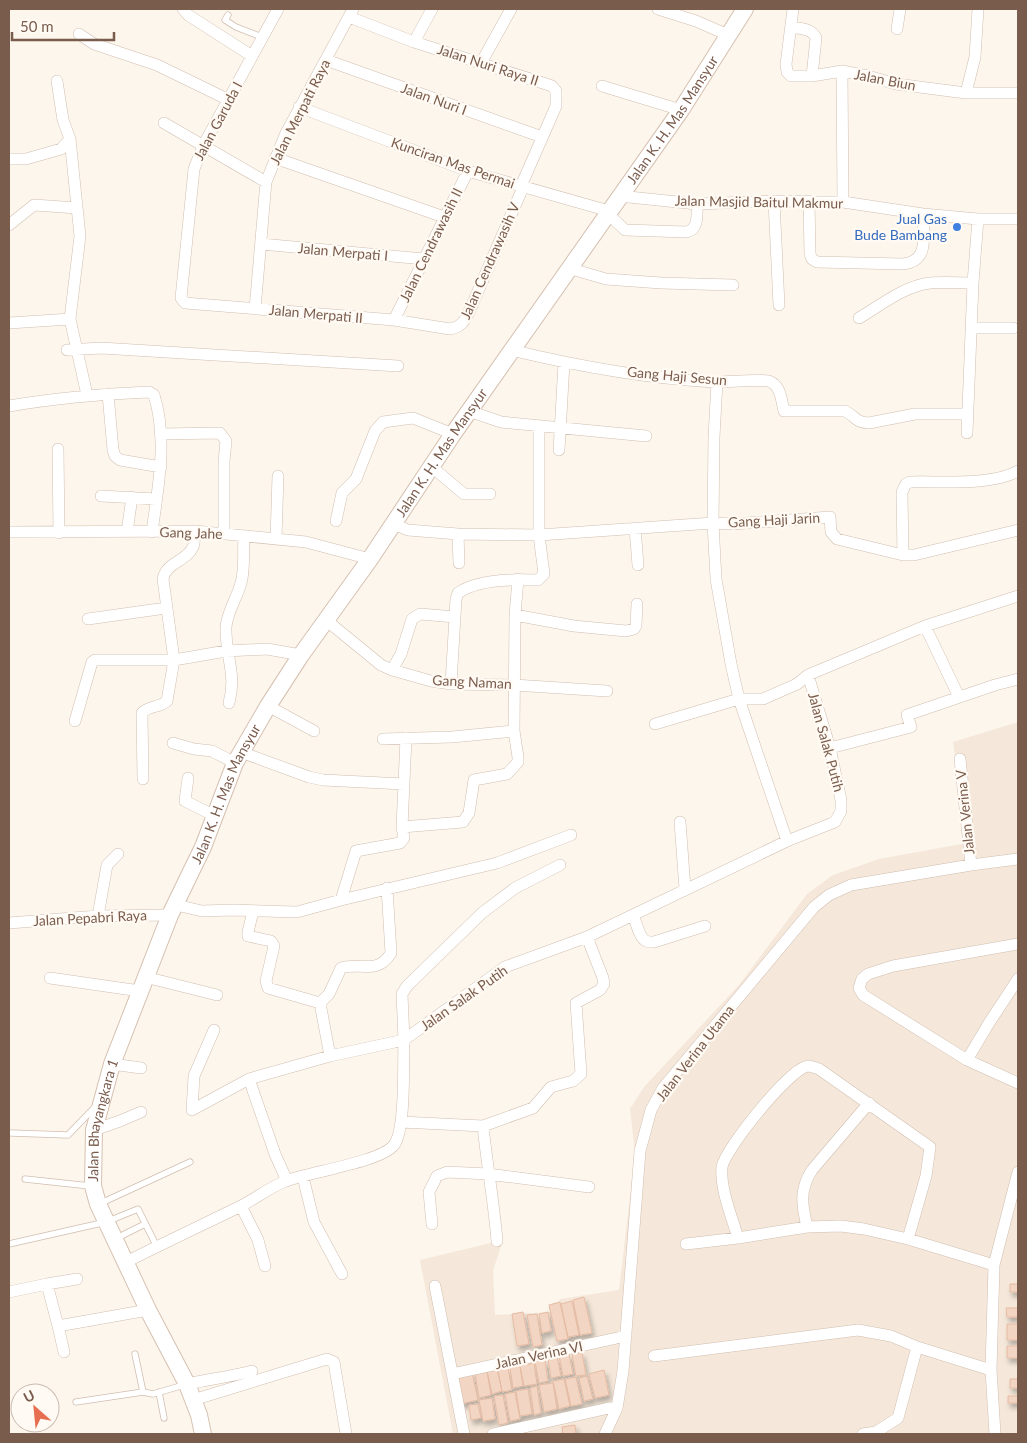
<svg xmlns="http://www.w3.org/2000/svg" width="1027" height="1443" viewBox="0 0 1027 1443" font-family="Lato,sans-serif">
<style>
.residential{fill:#f5e8da}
.building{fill:#f3d5c3;stroke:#e6bba3;filter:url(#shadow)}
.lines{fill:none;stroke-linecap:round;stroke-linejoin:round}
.lane-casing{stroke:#d1beb0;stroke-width:7}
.street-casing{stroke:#d1beb0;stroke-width:12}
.secondary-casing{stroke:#d6c0b0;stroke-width:18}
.lane{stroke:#fff;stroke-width:5.5}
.street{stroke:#fff;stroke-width:11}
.secondary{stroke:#fff;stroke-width:16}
.shop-dot{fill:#3f7fe0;stroke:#fffaf3;stroke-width:2}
.labels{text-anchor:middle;stroke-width:4.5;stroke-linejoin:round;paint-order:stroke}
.street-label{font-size:14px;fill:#7a5c4d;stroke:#fffaf3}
.shop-label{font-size:14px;fill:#366cbe;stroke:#fffaf3;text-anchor:end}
</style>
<defs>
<filter id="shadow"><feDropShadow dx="2.5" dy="4.5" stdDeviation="2.5" flood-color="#0004"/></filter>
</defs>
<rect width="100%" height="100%" fill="#fdf6ec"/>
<!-- residential -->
<path class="residential" d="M1018,722V1434H453L420,1260L503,1240L493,1271L495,1315L555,1312L560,1299L619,1290L635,1154L630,1109L644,1087L739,985L807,894L833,875L879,859L967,843L953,742Z"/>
<!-- building -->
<path class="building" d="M1010,1284H1018V1292H1010Z
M584,1297L592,1333L580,1335L573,1300Z
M572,1301L579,1335L568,1337L561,1304Z
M560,1302L568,1339L557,1341L549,1305Z
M1006,1308H1018V1317H1007Z
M523,1312L529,1344L517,1346L512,1314Z
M548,1312L551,1331L542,1333L539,1314Z
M537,1314L542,1345L533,1347L527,1315Z
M1007,1324H1018V1340H1007Z
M1007,1346H1018V1358H1007Z
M582,1353L586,1375L576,1376L572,1354Z
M569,1354L573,1374L563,1376L559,1356Z
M557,1357L561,1376L551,1378L548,1359Z
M545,1360L548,1381L539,1383L535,1362Z
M534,1363L537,1384L524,1386L520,1366Z
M520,1366L523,1386L513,1388L510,1368Z
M508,1368L512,1390L502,1392L498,1370Z
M497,1369L502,1391L492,1394L487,1371Z
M604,1370L609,1395L595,1398L589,1374Z
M487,1371L491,1395L479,1398L475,1373Z
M472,1372L478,1400L460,1404L454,1376Z
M587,1376L593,1399L584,1401L579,1378Z
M576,1377L582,1404L571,1406L565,1379Z
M564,1379L570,1406L559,1409L553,1381Z
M1010,1379H1018V1388H1010Z
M553,1383L557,1409L544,1412L539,1385Z
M537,1386L541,1413L534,1415L530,1388Z
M528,1389L532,1414L520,1416L516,1391Z
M515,1392L520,1419L510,1421L505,1394Z
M503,1395L508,1423L499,1425L494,1396Z
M1008,1396H1018V1403H1008Z
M492,1398L495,1419L483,1421L479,1400Z
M478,1404L481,1418L471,1420L469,1405Z
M575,1425L576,1434H563L562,1427Z"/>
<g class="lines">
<defs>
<path id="lane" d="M228,15L225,20L236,27L262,37
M11,1133L68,1135L95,1107
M25,1179L90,1186
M99,1204L190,1162
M117,1238L145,1224
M9,1244L106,1222L138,1209L157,1247
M135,1354L143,1392
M159,1392L164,1418
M76,1402L143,1392L153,1394L184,1385"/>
<path id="street" d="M183,9L188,15L252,56
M278,9L203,146L194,169L181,298L185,303L394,320L450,329C461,327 464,322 469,312L521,192V186L556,106V91L552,86L546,84L414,42L349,17
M658,9L696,21L728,35
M793,9L786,64L787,72L791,76H812L842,71L868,76L896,84L966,93H1018
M791,27C800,29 812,28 816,38L812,76
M897,29L900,9
M79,34L94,44L157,65L229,100
M414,42L432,9
M326,60L542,137
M481,63L511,9
M842,71L843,202
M602,86L681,110
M966,93L975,57L978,9
M299,107L468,171L609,211
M164,123L266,182
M275,158L444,217
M9,159H26L61,149L70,139
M619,196L697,204L774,201L843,202L923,214L978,219H1018
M774,201L779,305
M809,201L810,254L812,259L817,262L903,264C930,261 923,235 923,214
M607,213L625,230L687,232C699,229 697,214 697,204
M9,225L34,205L77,208
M261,244L424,259
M568,268L606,279L661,283L733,285
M255,309L266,182L286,133L353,9
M859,318C881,305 904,286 930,283C944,282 959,283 973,283
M70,319L87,395
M394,320L468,171
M9,323L70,319L80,236L70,139L63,120L57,81
M972,328H1013
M67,350L101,348L398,366
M511,350C577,366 648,379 716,382C733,382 751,379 769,381C781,386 781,399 784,411H845C857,417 854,422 869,423L915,414H968
M717,382L714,437L713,523L716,579L731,664L739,699L787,841
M108,394L113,450L115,456L120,460L161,467
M9,406C56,398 102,394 149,392L154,395C168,440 158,487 152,532
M469,411L501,422L646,436
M967,433L973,283L978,219
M160,434L220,433L226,441L224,461V534
M58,449L59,533
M559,450L564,363
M432,467L464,494H490
M101,496L156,499
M336,521L342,493L356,479L375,431L383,422L413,418L453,434
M393,524L408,530L458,534L539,535L713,523L733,524L830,517L831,532L837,539L903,555H914L1018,530
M635,528L638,565
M9,532L195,531L306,542L370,559
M127,532L132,497
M458,534L459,563
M276,539L278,476
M903,555L902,492L906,484L910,482C941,481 991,486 1018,471
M518,579L515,615L574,626L626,631L634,629L636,626L637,604
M88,619L166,608
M326,620L381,665L392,670L431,681L451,684L514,685L607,691
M925,626L959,697
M392,670L401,654L412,619L420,614L455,617
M451,684L456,599L458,593C477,579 515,579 538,580L544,574L539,535V426
M229,703C237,673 225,656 226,627C227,612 237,598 241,583C245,569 243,552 244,537
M268,706L314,731
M75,721L92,662L95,660H174L226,651L267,649L301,655
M655,724L739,699H763L797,684L808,675L925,626L1018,596
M383,739L452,737L514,731
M173,743L194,749L212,751L235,763
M830,748L911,727L907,715L995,685L1018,679
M241,752L309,777L323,780L404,784
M960,759L971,865
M188,778L185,801L215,816
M143,779L142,713C149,705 160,708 167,701L174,660L163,579C166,562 186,562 193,547C195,543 194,536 195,531
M680,822L685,889
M402,827L463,822L469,813L474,780L507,774L518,762V757L514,731L515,615
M341,900L356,851L400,843L404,838L402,827L406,738
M176,905L202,911L234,910L297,912L341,900L497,863L571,835
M253,911L248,932V936L271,941L274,946L266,981L268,988L320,1003
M633,915C636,921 639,938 646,941C648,942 652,942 654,942L705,926
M98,916L107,865L118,854
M9,923L98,916L170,915
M1018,944L893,966L868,974L862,979L859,988L863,995L967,1060L1018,1083
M145,977L217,995
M50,978L140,991
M214,1030L194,1076L192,1110L249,1079
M330,1056L320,1003L329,994L341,968C361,962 378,975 391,953L387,888
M967,1060L989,1023L1018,979
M112,1064L141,1068
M401,1122L483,1126L533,1108L551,1087L573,1081L581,1074L576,1003L600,990L604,984L603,978L587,937
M483,1126C487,1165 494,1203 497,1241
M94,1130L120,1121L141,1112
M303,1177L314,1222L342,1274
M287,1181L275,1154L249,1079L330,1056L404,1040L402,994L407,986L482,913L515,888L560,865
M241,1206L258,1240L265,1266
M432,1224L429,1192L437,1176L447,1172L488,1174L589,1187
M807,1227C802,1205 799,1190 812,1170L869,1103
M738,1238C732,1217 720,1189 722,1167C725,1149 790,1068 808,1066C811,1066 816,1068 819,1069L930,1147L926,1176L908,1239
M686,1244L738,1238L807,1227L841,1226L864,1229L908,1239L994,1265
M126,1262C164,1243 202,1225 239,1207C255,1199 270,1187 286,1181C309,1172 381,1162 394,1145C406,1129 403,1062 404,1040L505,967L587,937L787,841L835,822L841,811V800L830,748L808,675
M47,1284L77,1279
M435,1286L464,1434
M9,1292L47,1284L58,1326L148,1310
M58,1326L64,1352
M654,1356L858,1330L891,1336L917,1347L991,1370
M452,1374L626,1336
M187,1384C209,1379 230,1377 252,1371
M193,1400L327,1359L334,1362L346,1434
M493,1434L609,1408H617
M605,1434L617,1408L623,1371L640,1151L651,1110L663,1088L814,907L829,895L851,885L971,865L1018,859
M863,1434L876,1432L898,1418L917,1347
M995,1434L991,1370L994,1265L1018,1172"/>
<g id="secondary">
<path id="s1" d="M203,1434L199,1415L187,1384L148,1310L98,1204L93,1186L94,1130L112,1064L170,915L203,847L235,763L268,706L301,655L370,559L453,434L681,110L745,9"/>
</g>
</defs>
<!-- lane casing -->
<use href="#lane" class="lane-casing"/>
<!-- street casing -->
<use href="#street" class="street-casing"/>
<!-- secondary casing -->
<use href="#secondary" class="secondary-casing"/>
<!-- lane -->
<use href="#lane" class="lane"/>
<!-- street -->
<use href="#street" class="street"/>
<!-- secondary -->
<use href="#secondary" class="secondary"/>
</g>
<!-- markers -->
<circle class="shop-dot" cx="957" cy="227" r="5"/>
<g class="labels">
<!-- street labels -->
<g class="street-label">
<text transform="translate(488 65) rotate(18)" y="5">Jalan Nuri Raya II</text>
<text transform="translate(885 80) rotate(11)" y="5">Jalan Biun</text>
<text transform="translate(434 99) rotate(20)" y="5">Jalan Nuri I</text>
<text transform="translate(300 112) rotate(-63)" y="5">Jalan Merpati Raya</text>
<text dy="5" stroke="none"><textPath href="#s1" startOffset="1500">Jalan K. H. Mas Mansyur</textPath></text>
<text transform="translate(218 121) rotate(-62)" y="5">Jalan Garuda I</text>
<text transform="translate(453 163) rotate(19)" y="5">Kunciran Mas Permai</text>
<text transform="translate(759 202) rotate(1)" y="5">Jalan Masjid Baitul Makmur</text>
<text transform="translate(431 245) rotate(-64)" y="5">Jalan Cendrawasih II</text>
<text transform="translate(343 252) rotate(5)" y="5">Jalan Merpati I</text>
<text transform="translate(490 261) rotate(-66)" y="5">Jalan Cendrawasih V</text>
<text transform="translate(316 314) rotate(5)" y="5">Jalan Merpati II</text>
<text transform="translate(677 376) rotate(5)" y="5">Gang Haji Sesun</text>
<text dy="5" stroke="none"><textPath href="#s1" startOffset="1095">Jalan K. H. Mas Mansyur</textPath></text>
<text transform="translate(774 520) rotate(-3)" y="5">Gang Haji Jarin</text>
<text transform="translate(191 533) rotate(2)" y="5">Gang Jahe</text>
<text transform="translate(472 682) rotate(3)" y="5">Gang Naman</text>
<text transform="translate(826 742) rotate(75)" y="5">Jalan Salak Putih</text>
<text dy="5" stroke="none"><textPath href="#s1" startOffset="690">Jalan K. H. Mas Mansyur</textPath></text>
<text transform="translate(965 812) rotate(-96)" y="5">Jalan Verina V</text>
<text transform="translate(90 918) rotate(-3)" y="5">Jalan Pepabri Raya</text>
<text transform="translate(464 998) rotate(-35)" y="5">Jalan Salak Putih</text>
<text transform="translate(695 1053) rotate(-52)" y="5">Jalan Verina Utama</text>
<text dy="5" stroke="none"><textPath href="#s1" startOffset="339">Jalan Bhayangkara 1</textPath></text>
<text transform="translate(539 1355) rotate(-12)" y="5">Jalan Verina VI</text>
</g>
<!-- shop labels -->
<g class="shop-label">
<text x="947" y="224">Jual Gas<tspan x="947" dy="16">Bude Bambang</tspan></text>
</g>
</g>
<!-- border -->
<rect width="1027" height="1443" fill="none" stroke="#7a5c4d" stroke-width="20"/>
<!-- north arrow -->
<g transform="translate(35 1408) rotate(333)"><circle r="24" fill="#fffaf3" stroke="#cabbb1"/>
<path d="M0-4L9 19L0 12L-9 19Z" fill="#e76f51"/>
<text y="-8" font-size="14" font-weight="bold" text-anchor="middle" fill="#7a5c4d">U</text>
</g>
<!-- scale -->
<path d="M12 32v8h102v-8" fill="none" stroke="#7a5c4d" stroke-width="2.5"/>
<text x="20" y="32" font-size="15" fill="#7a5c4d" stroke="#fffaf3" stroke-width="4" paint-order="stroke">50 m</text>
</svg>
